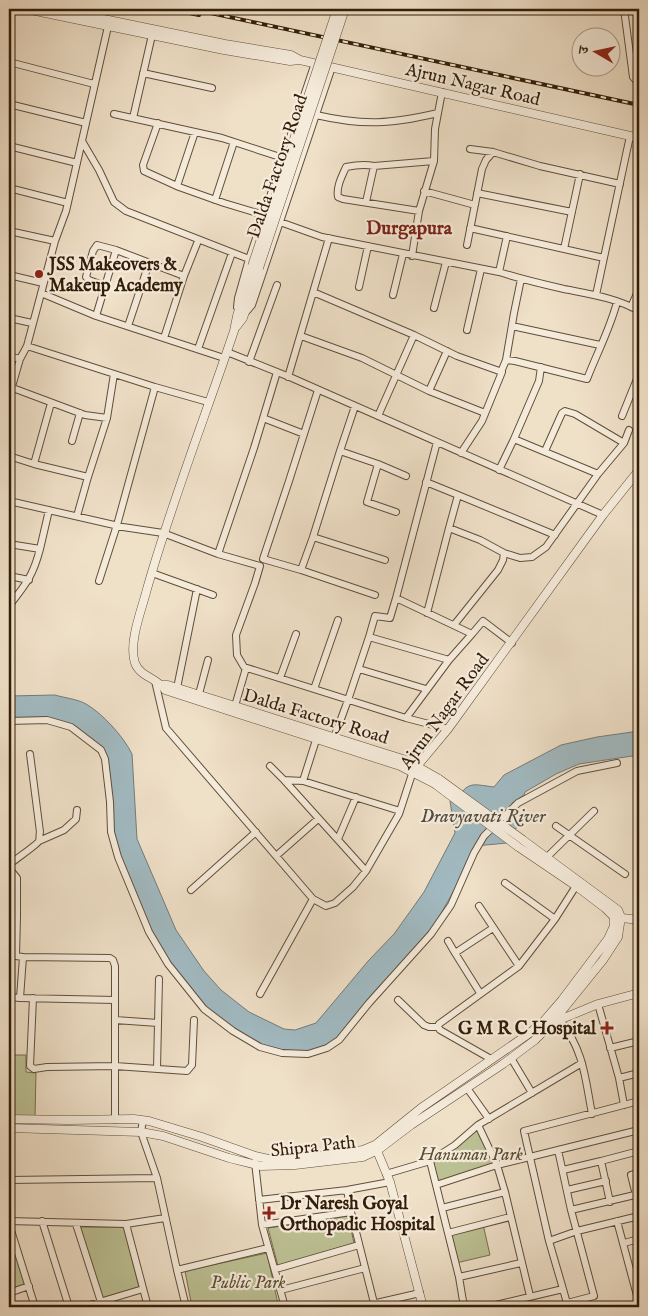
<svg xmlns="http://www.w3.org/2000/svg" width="648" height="1316" viewBox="0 0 648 1316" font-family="'IM FELL English','Noto Serif Devanagari',serif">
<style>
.green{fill:#bcc194;stroke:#776f4e}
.water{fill:#a1bac2;stroke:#757b78}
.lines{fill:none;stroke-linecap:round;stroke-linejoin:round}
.minor-casing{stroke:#614e39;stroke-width:8}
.tertiary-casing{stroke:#614e39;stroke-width:9}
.minor{stroke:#f5ebdb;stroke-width:6}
.tertiary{stroke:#f5ebdb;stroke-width:8}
.rail-casing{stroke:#321d09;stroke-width:4}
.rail{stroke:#f5ebdb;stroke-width:2;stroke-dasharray:5.5;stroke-linecap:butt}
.tertiary-bridge-casing{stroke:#614e39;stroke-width:9;stroke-linecap:butt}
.tertiary-bridge{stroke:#f5ebdb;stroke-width:8}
.poi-dot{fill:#8f2418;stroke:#f5ebdb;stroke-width:2}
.labels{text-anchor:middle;stroke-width:4.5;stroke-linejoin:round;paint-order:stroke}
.street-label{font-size:18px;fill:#321d09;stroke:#f5ebdb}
.poi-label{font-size:18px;font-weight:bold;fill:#321d09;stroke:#f5ebdb;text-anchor:start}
.park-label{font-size:18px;font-style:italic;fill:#5b4e33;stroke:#f5ebdb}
.neighbourhood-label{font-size:19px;font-weight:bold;fill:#7a1f14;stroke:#f5ebdb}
.water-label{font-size:19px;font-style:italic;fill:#534c40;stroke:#f5ebdb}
</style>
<rect width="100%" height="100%" fill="#efe0c8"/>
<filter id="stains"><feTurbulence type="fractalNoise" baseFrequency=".004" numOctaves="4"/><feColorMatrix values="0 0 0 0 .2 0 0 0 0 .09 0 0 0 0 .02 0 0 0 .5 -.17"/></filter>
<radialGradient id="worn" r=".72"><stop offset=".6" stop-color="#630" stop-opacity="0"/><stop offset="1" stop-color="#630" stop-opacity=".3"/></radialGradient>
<!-- green -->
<path class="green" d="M13,1055H26V1072L36,1073L35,1116H11Z
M478,1125L497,1165L436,1185L430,1161Z
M348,1216L354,1243L278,1266L268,1228Z
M9,1224L29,1286L9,1293Z
M483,1224L490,1255L456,1263L448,1233Z
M80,1227H124L139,1287L102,1298Z
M267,1253L278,1304L263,1307H192L185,1271Z"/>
<!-- water -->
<path class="water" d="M55,695C65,698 77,699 86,704C102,713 124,737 132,754L137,839L176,930L204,971L221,990L249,1012L284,1029L295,1030L316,1023L369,960L394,934L424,892L455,833L450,801H454C470,781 470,784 494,787L504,775L561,745L597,737L639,731V755L579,764L556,774L525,792L524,795L512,803L517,827L507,843L475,846L457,885L439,917L421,943L373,993L335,1040L314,1051L286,1053L255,1043L206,1008L152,940L113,846L106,760L76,729L45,720L9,722V696Z"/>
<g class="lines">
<defs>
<path id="minor" d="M624,9L633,77L639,84
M9,62L94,84
M143,73L212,88
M9,104L86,123
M114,114L222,138L283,158
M316,115C364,126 391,124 438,113
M133,118L152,35
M158,123L143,165L144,171L179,187L224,203L264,215
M82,141L99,170L114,202L126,211L249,259
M9,146L77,163
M470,149L493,152L540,166L620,184
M177,186L195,132
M9,188L68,203
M424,191L475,205
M477,193L572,212
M215,200L234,142
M366,202L374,166
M419,211L343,199L338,197C336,187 342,176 346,167C356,165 364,164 374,166L434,161
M280,222L322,237L499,272C521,279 542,284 564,289C589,294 617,298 639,311
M470,228L604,258
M9,231L55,241
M467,245L482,169L486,160L493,152
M564,249L580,174
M412,256L419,211L434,161L435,129L442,92
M499,272L507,236
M9,275L43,283
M105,286L89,280L86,277L93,251L97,245L116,250L184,276
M359,287L368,246
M313,292L414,335L378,416
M41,293L96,316L224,358
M393,295L403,254
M596,295L630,136
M237,307L238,298L249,259L315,63
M631,307L639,289
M434,308L446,262
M247,311L252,305L332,67
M96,316L116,250
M9,318L32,323
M128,326L149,263
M512,326L600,345
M467,330L481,269
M414,335L457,356L502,372L482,421L461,453
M301,336L362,358L429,391L447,351
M164,338L184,276L198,241
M27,346L155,387L208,402
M198,349L232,253
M227,352L292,378L603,515
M9,356L20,359
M506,360L514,313L521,279
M249,362L277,285
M501,372L506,360L515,361L587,379C597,353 610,329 617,302
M288,377L329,238
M10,387L85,415L107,418L88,477
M429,391L485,413
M9,397L20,359L27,346L55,241L66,211L109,22
M355,406L340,451L378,464L367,502L396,512
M622,416L639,374
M107,418L114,374
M263,418L304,434
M514,439L539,381L541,367
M72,441L80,413
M340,451L313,537L385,560
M545,451L562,413L565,411L575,414L624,443
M9,456L34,464L88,477L77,516
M34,464L51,403
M378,464L406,476
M499,470L514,439L598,474
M426,482L458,495L449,528
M458,495L555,535
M9,501L123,527L163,533L218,554L260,566L255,583L236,635L237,655L244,667L406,718L449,660L369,637L348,700L334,738
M313,537L301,570L263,559L289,481L318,390
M9,544L40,549L49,510
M504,553L520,558L532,557L546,547L598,474L624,443L629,430
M218,554L254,448L277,372
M301,570L375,595
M152,573L213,595
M9,576L29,580
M99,581L117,525L155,387
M396,598L437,442
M9,606C26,584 33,576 40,549
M427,613L449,528L480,540L504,553L503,560L498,570L454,625
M472,634L483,621L512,643
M369,637L375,616L390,618L396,598L472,634L449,660
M359,669L426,689
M280,678L296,634
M155,681L166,728L313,899L326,906L335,903L353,887L366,871L399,814L413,771
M177,688L197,589
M314,689L338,620
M199,694L208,660
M235,706L246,668
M406,718L448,729
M9,721L47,720L71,727L101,750L105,759L110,802L111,832L118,857L149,932L168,964L204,1009L233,1031L260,1047L282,1053L308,1054L327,1048L339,1040L369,1003L431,934L451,905L474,853L484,836L518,803L577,771L617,763
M270,766L284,780
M303,781L316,740
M556,826L625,874
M338,839L356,797
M39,841L64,830L76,819L77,810
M276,856L318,819
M547,857L594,811
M9,865C14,860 37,845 39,841C40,838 39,835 40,832L30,754
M9,868L17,878V916H9
M366,871L284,780L303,781L400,811
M505,883L555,919
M191,890L256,832
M479,906L519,966
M448,941L455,953
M9,956H16L17,916
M480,993L455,953L493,928
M260,994L313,899
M9,997L20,998L23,957L16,956
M20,998L115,1000V966L113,960L110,958L23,957
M33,998L30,1066L34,1069L47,1067L115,1066V1000
M398,1000L424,1025L429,1027H438
M598,1004L619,1078L624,1105
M115,1020L158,1023L157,1069
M560,1020C584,1051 585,1077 592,1114
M158,1023L159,979
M610,1048L639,1041
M511,1058L532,1093
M491,1059L440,1030L438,1027L439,1024L519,966L555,919L576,886
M619,1078L639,1073
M467,1088L489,1119
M115,1120V1066L187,1071L192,1065L194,1020
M143,1120L141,1132L157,1178L177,1270L186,1307
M478,1125L497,1165L558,1150
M430,1161L459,1277L464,1307
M601,1161L639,1151
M255,1162L262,1225L285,1307
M563,1170L601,1161L610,1202
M386,1174L430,1161L455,1145L478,1125L582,1063
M9,1180L157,1178
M436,1185L497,1165L505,1192L530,1296
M347,1190L351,1212L374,1303
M567,1190L606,1181
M636,1195L631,1175L639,1173
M259,1200L347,1190L390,1182
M442,1208L505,1192
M571,1210L639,1194
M9,1221L126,1224L148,1307
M42,1221L69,1307
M617,1221L639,1303
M9,1224L35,1307
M76,1224L101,1302
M126,1224L165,1218
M262,1225L351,1212
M448,1233L510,1217
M549,1241L577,1231L639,1216
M624,1243L639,1239
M276,1269L359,1245
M177,1270L268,1248
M459,1277L521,1263
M563,1289L568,1307
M281,1290L365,1268
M9,1293L29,1286
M567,1303L594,1296L571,1210L558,1150L639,1130
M83,1307L143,1289
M359,1307L420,1293
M487,1307L563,1289L549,1241L524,1131L639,1101"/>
<path id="tertiary" d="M26,9L224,50L290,61L300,60
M55,9L225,44L291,55L300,60L639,138
M252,266L237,316L234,331C205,417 172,501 147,589C142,609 128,643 135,663C140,677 158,678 165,690L400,766L435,784
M236,327L243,318L259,268
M162,685H168L406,760L439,779
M413,771L448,729L603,515L639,470
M523,840L618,910L621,917
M517,846L576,886L605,908L614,917L639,920
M552,1023L603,960L618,937L621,917
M9,1119L68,1120L134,1119L149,1121L202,1137L255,1156L273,1160H286L363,1150L375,1145L421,1108L527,1035L543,1022L562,1000L608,939L614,926V917
M9,1128L141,1132L163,1136L229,1158L261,1166L295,1165L363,1157L378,1150L411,1125L503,1064L535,1040L552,1023L598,1004L639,993
M375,1146L390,1182L423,1307"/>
</defs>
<!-- minor casing -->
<use href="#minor" class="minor-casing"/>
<!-- tertiary casing -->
<use href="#tertiary" class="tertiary-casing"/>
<!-- minor -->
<use href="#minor" class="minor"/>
<!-- tertiary -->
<use href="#tertiary" class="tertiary"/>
<defs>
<path id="rail" d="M170,9L199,15
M192,9L639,105"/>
</defs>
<!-- rail casing -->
<use href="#rail" class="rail-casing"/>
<!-- rail -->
<use href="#rail" class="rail"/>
<defs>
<path id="tertiary-bridge" d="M252,266L337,9
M259,268L345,9
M439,779L523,840
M435,784L517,846"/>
</defs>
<!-- tertiary-bridge casing -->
<use href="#tertiary-bridge" class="tertiary-bridge-casing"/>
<!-- tertiary-bridge -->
<use href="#tertiary-bridge" class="tertiary-bridge"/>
</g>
<!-- markers -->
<g class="poi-dot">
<circle cx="39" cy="274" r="5"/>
<path d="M604.5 1020.5h5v5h5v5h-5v5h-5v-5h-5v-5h5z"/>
<path d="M266.5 1205.5h5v5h5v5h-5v5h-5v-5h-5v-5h5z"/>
</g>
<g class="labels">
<!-- street labels -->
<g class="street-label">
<text transform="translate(473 84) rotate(13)" y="6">Ajrun Nagar Road</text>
<text transform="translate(277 166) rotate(-71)" y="6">Dalda Factory Road</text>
<text transform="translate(444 711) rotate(-54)" y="6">Ajrun Nagar Road</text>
<text transform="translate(316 716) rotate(17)" y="6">Dalda Factory Road</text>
<text transform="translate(313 1146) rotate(-6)" y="6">Shipra Path</text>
</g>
<!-- poi labels -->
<g class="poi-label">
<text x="49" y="270">JSS Makeovers &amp;<tspan x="49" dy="21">Makeup Academy</tspan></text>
<text x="596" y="1034" text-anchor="end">G M R C Hospital</text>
<text x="280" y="1209">Dr Naresh Goyal<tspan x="280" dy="21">Orthopadic Hospital</tspan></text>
</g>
<!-- park labels -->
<g class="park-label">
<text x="471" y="1160">Hanuman Park</text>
<text x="248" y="1288">Public Park</text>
</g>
<!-- neighbourhood labels -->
<g class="neighbourhood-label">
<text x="409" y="234">Durgapura</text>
</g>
<!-- water labels -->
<g class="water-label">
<text x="483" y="822">Dravyavati River</text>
</g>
</g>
<!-- margin -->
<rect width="648" height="1316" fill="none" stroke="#efe0c8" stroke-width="30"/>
<rect x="10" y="10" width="628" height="1296" fill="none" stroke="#321d09" stroke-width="2.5"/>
<rect x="15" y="15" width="618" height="1286" fill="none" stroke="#321d09"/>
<!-- north arrow -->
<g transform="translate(596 52) rotate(279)"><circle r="24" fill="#f5ebdb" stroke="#a79987"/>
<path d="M0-4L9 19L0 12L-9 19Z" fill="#8f2418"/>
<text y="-8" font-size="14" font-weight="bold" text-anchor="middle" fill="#321d09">उ</text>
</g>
<rect width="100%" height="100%" filter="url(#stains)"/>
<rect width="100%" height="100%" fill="url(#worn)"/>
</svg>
